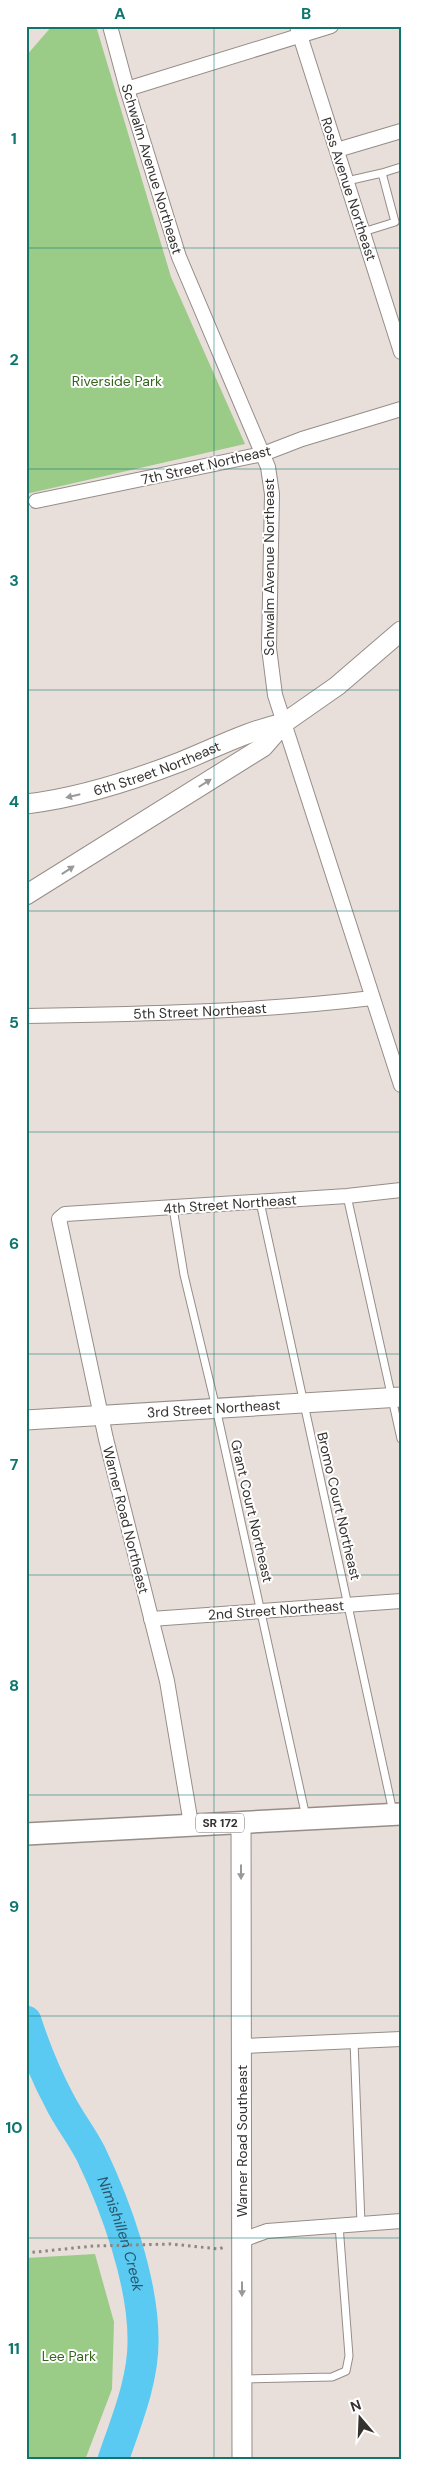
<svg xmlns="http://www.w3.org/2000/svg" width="427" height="2486" viewBox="0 0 427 2486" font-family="'DM Sans',sans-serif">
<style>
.green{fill:#9acb87}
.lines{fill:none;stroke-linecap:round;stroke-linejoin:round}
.river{stroke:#5acaf2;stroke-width:31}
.lane-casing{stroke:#968d89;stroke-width:9}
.street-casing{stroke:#968d89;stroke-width:16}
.secondary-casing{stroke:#968d89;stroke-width:21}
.primary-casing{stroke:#968d89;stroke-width:24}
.path{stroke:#8e8783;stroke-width:3;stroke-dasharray:2.5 4;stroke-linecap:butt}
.lane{stroke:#fff;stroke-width:7}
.street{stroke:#fff;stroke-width:14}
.secondary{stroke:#fff;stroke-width:19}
.primary{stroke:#fff;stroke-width:21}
.oneway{fill:#9a9898}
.grid{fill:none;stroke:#0f766e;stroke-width:1;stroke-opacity:0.55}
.labels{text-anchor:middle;stroke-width:4;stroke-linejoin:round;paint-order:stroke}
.shield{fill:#fff;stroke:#72706e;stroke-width:1}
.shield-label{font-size:12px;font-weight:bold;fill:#363230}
.street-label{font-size:14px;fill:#363230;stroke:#fff}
.park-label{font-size:14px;fill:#35661d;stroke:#fff}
.water-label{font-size:15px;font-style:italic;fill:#29586a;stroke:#fff}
.neatline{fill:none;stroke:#0f766e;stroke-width:2}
.grid-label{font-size:16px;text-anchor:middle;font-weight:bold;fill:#0f766e}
</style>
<rect width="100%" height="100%" fill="#e9dfda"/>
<!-- green -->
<path class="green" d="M52,26H96L171,277L245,444L26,494V56Z
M95,2254L114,2322L112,2389L85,2460H26V2258Z"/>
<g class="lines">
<!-- river -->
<path class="river" id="s1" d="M26,2021C35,2049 46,2076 60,2102C69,2120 82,2136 91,2154C116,2206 143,2281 143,2339C144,2379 126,2422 113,2460"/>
<defs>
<path id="lane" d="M382,173L401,167
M347,181L382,173L395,222L363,232
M347,1196L401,1439
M260,1202L393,1812
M173,1208L184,1275L216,1408L306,1817
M354,2041L361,2224
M242,2379L332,2377L346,2371L349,2356L339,2225"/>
<g id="street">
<path d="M110,26L127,89L179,257L268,467L272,494L269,648L275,695L401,1085"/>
<path d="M297,26L401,352"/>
<path d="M127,89L331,26"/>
<path d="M337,150L401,131"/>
<path d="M36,501L263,454L302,439L401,409"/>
<path id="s2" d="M26,1016C142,1014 257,1012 372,998"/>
<path d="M151,1619L401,1601"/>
<path d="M191,1824L167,1681L106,1439L59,1219L65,1214L347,1196L401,1190"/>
<path d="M242,2046L401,2039"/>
<path d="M242,2240L267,2231L401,2221"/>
</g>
<g id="secondary">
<path id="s3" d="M26,804C79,798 131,781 180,762C215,748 247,731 284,723"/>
<path d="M26,895L263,747L284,723L337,686L401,631"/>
<path id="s4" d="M26,1420L401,1397"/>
<path d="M241,1823C242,2035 240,2247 242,2460"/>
</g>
<path id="primary" d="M26,1834L401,1814"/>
</defs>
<!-- lane casing -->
<use href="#lane" class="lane-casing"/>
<!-- street casing -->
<use href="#street" class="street-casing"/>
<!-- secondary casing -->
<use href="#secondary" class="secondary-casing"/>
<!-- primary casing -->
<use href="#primary" class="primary-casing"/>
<!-- path -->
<path class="path" d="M26,2253L93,2246L171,2244L219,2249L224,2247"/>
<!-- lane -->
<use href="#lane" class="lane"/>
<!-- street -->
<use href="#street" class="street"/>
<!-- secondary -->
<use href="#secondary" class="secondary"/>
<!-- primary -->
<use href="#primary" class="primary"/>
</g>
<!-- one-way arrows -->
<defs><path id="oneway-solid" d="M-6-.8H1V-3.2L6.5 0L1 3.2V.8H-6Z" transform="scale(1.25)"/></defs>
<g class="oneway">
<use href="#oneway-solid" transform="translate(205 783) rotate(-32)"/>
<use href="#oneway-solid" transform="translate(73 796) rotate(167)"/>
<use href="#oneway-solid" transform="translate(68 870) rotate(-33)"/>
<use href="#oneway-solid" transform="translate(241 1872) rotate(90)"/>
<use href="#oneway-solid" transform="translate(242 2289) rotate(90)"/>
</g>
<!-- grid -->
<path class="grid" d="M214,26V2460M26,248H401M26,469H401M26,690H401M26,911H401M26,1132H401M26,1354H401M26,1575H401M26,1795H401M26,2016H401M26,2238H401"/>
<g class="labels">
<!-- shield labels -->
<rect class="shield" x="196" y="1813.5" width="48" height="19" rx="4"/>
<g class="shield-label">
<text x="220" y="1827">SR 172</text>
</g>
<!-- street labels -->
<g class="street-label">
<text transform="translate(152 169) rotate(73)" y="5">Schwalm Avenue Northeast</text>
<text transform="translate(349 189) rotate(72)" y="5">Ross Avenue Northeast</text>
<text transform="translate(206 465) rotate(-13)" y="5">7th Street Northeast</text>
<text transform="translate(269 567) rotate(-90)" y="5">Schwalm Avenue Northeast</text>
<text dy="5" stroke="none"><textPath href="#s3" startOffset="136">6th Street Northeast</textPath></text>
<text dy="5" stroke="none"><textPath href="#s2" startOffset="174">5th Street Northeast</textPath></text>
<text transform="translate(230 1204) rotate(-4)" y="5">4th Street Northeast</text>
<text dy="5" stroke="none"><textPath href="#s4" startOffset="188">3rd Street Northeast</textPath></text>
<text transform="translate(339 1506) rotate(77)" y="5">Bromo Court Northeast</text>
<text transform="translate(252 1511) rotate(77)" y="5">Grant Court Northeast</text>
<text transform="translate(126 1520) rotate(76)" y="5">Warner Road Northeast</text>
<text transform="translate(276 1610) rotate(-4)" y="5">2nd Street Northeast</text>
<text transform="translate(242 2141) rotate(-90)" y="5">Warner Road Southeast</text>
</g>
<!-- park labels -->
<g class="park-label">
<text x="117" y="386">Riverside Park</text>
<text x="69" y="2361">Lee Park</text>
</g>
<!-- water labels -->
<g class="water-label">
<text dy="5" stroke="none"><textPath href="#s1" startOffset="234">Nimishillen Creek</textPath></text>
</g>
</g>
<!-- border -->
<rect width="427" height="2486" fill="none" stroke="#ffffff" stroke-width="55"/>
<!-- north arrow -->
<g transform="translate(360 2418) rotate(341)" stroke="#ffffff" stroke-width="4" paint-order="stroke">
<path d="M0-4L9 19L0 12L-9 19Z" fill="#363230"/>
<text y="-8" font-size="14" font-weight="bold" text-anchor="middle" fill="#363230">N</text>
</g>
<rect x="28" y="28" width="372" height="2430" class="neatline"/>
<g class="grid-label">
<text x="120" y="19">A</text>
<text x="306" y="19">B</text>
<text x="14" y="144">1</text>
<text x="14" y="365">2</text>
<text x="14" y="586">3</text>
<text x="14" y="807">4</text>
<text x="14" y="1028">5</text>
<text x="14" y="1249">6</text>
<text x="14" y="1470">7</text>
<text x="14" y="1691">8</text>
<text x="14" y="1912">9</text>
<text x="14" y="2133">10</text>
<text x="14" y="2354">11</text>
</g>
</svg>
